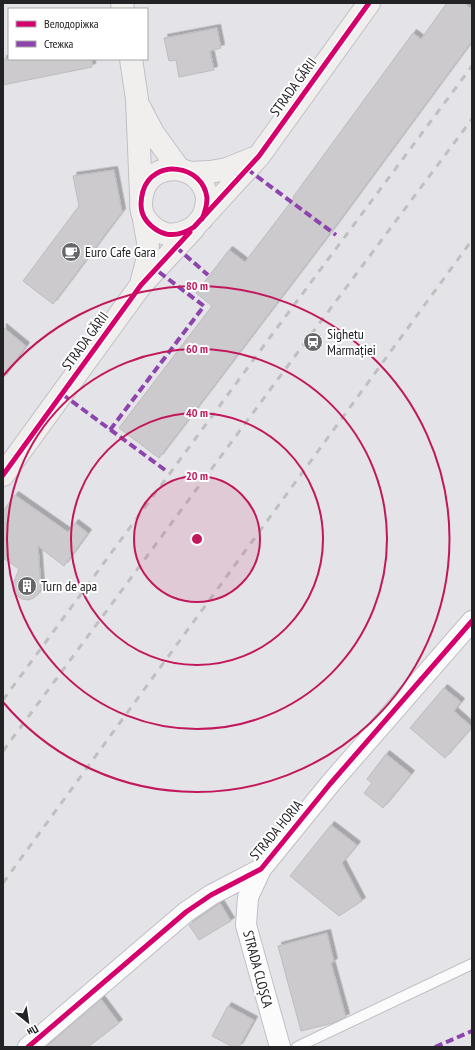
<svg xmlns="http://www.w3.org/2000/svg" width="475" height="1050" viewBox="0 0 475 1050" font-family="'PT Sans Narrow',sans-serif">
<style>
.building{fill:#cccacd;stroke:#bebcbf;filter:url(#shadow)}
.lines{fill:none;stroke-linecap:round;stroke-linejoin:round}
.lane-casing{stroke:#c0c0c4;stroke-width:12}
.street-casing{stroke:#c0c0c4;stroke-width:22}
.secondary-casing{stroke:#c0c0c4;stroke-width:24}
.lane{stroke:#fbfbfc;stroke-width:10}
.street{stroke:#fbfbfc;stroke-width:20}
.secondary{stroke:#f1eeee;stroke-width:22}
.rail{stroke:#c0c0c1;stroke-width:3;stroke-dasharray:7 7;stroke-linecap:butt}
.quiet{stroke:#8e44ad;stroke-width:4;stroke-dasharray:8 4;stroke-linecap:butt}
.cycleway-casing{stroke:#fff;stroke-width:8}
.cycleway{stroke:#d6006c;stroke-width:5}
.ring{fill:none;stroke:#c2185b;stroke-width:2}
.labels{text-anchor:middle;stroke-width:4;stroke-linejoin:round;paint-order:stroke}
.street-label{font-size:14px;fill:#232326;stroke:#fff}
.poi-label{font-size:14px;fill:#232326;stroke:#fff;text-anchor:start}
.centre{fill:#c2185b;stroke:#fff;stroke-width:2}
.ring-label{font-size:12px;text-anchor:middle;font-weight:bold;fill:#c2185b;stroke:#fff;stroke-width:4;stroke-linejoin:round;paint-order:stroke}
</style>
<defs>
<filter id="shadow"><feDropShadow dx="3.5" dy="-3.5" stdDeviation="0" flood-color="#0004"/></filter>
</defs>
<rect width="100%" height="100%" fill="#e3e3e8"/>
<!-- building -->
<path class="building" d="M447,3H464L472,9V41L334,228L159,458L119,428L212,306L196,293L229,250L245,262L294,198L293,197L413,33L421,39Z
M217,28L221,48L210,51L214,70L179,77L176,60L169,61L164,38Z
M3,59H92V67L3,85Z
M114,170L122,212L53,304L23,281L79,206L73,176Z
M3,327L26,346L3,378Z
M15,495L68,532L75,523L88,533L64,566L38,546L41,588L38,594L34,598L28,600L22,599L16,595L13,590V584L19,569L3,558V511Z
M444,688L461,702L454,711L472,727L445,758L410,728Z
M386,754L411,774L383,808L364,793L372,783L367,779Z
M331,825L357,845L342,863L362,901L339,916L290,876Z
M220,903L231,921L199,940L189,925Z
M327,933L334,962L331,963L346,1017L333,1023L301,1031L278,946Z
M101,999L119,1023L88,1047H46Z
M228,1006L254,1020L239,1047H233L212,1036Z"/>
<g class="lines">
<defs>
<path id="lane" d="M297,1047L472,964"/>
<path id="street" d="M261,869L248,897L246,925L280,1047
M28,1047L186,912L211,895L261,869L330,784L472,621"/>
<path id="secondary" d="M122,3L123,9
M131,59L137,99L141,196
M140,108L153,133L179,169
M190,173L210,172L227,169L254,158
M202,219C205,212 207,206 207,198C203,164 153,158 143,191C141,198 140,204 142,212C145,222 155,231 166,234C176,236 185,233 194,227L259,156L369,3
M141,284L147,261L148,242L143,214
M3,475L141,285L194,228"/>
</defs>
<!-- lane casing -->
<use href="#lane" class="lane-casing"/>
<!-- street casing -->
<use href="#street" class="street-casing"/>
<!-- secondary casing -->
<use href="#secondary" class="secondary-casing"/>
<!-- lane -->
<use href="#lane" class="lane"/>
<!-- street -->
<use href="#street" class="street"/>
<!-- secondary -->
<use href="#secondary" class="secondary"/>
<!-- rail -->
<path class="rail" d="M3,700L271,336L472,66
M3,751L298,352L472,119
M3,883L472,240"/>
<!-- quiet -->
<path class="quiet" d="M247,169L336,235
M176,247L208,275
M62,394L165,470
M110,430L204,306L155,269
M435,1047L472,1031"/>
<defs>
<path id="cycleway" d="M202,219C205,212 207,206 207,198C203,164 153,158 143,191C141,198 140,204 142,212C145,222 155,231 166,234C176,236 185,233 194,227L259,156L369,3
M3,475L141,285L190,232
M28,1047L186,912L211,895L261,869L330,784L472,621"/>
</defs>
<!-- cycleway casing -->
<use href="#cycleway" class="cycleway-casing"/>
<!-- cycleway -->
<use href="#cycleway" class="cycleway"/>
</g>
<!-- distance rings -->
<circle cx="197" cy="539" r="63" fill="#c2185b" fill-opacity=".12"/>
<g class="ring">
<circle cx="197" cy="539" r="63"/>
<circle cx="197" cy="539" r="126"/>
<circle cx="197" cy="539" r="190"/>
<path d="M3 376A253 253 0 1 1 3 702"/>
</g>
<!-- icons -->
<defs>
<symbol id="cafe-disc" viewBox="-11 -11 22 22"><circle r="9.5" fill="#66666a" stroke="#fff"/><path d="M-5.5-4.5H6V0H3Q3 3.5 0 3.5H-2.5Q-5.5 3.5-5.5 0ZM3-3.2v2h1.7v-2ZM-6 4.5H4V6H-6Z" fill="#fff"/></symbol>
<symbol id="station-disc" viewBox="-11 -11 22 22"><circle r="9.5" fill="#66666a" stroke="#fff"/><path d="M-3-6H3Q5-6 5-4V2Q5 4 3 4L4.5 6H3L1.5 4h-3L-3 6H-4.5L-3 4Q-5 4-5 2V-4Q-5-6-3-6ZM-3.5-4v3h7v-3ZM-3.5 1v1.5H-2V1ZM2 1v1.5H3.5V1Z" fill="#fff"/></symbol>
<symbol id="building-disc" viewBox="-11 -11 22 22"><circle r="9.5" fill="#66666a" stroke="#fff"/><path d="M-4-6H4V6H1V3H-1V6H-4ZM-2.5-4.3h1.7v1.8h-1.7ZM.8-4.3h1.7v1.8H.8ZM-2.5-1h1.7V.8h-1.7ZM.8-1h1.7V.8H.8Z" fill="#fff"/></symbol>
</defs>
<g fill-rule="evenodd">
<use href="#cafe-disc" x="60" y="241" width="22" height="22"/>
<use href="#station-disc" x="302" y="331" width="22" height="22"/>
<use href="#building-disc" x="16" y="575" width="22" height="22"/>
</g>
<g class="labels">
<!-- street labels -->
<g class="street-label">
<text transform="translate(293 87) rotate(-54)" y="5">STRADA GĂRII</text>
<text transform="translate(85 341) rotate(-54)" y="5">STRADA GĂRII</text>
<text transform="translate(276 830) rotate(-50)" y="5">STRADA HORIA</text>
<text transform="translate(258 969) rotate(75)" y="5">STRADA CLOȘCA</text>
</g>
<!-- poi labels -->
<g class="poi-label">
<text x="85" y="257">Euro Cafe Gara</text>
<text x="327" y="339">Sighetu<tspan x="327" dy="16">Marmației</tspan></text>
<text x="41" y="591">Turn de apa</text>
</g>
</g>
<circle cx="197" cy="539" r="6" class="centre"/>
<g class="ring-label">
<text x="197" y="290">80 m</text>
<text x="197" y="353">60 m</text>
<text x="197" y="417">40 m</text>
<text x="197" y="480">20 m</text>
</g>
<!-- border -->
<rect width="475" height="1050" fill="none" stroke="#232326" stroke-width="8"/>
<!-- legend -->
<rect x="8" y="8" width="140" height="52" fill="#ffffff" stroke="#a7a7a8"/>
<rect x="16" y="21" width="20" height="6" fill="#d6006c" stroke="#a7a7a8"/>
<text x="44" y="28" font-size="12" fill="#232326">Велодоріжка</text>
<rect x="16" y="41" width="20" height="6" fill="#8e44ad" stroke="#a7a7a8"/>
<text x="44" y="48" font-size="12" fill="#232326">Стежка</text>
<!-- north arrow -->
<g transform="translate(28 1022) rotate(150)" stroke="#ffffff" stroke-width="3" paint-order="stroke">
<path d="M0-3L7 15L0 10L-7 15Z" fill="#232326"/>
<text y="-6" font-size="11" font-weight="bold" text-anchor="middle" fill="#232326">Пн</text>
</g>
</svg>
